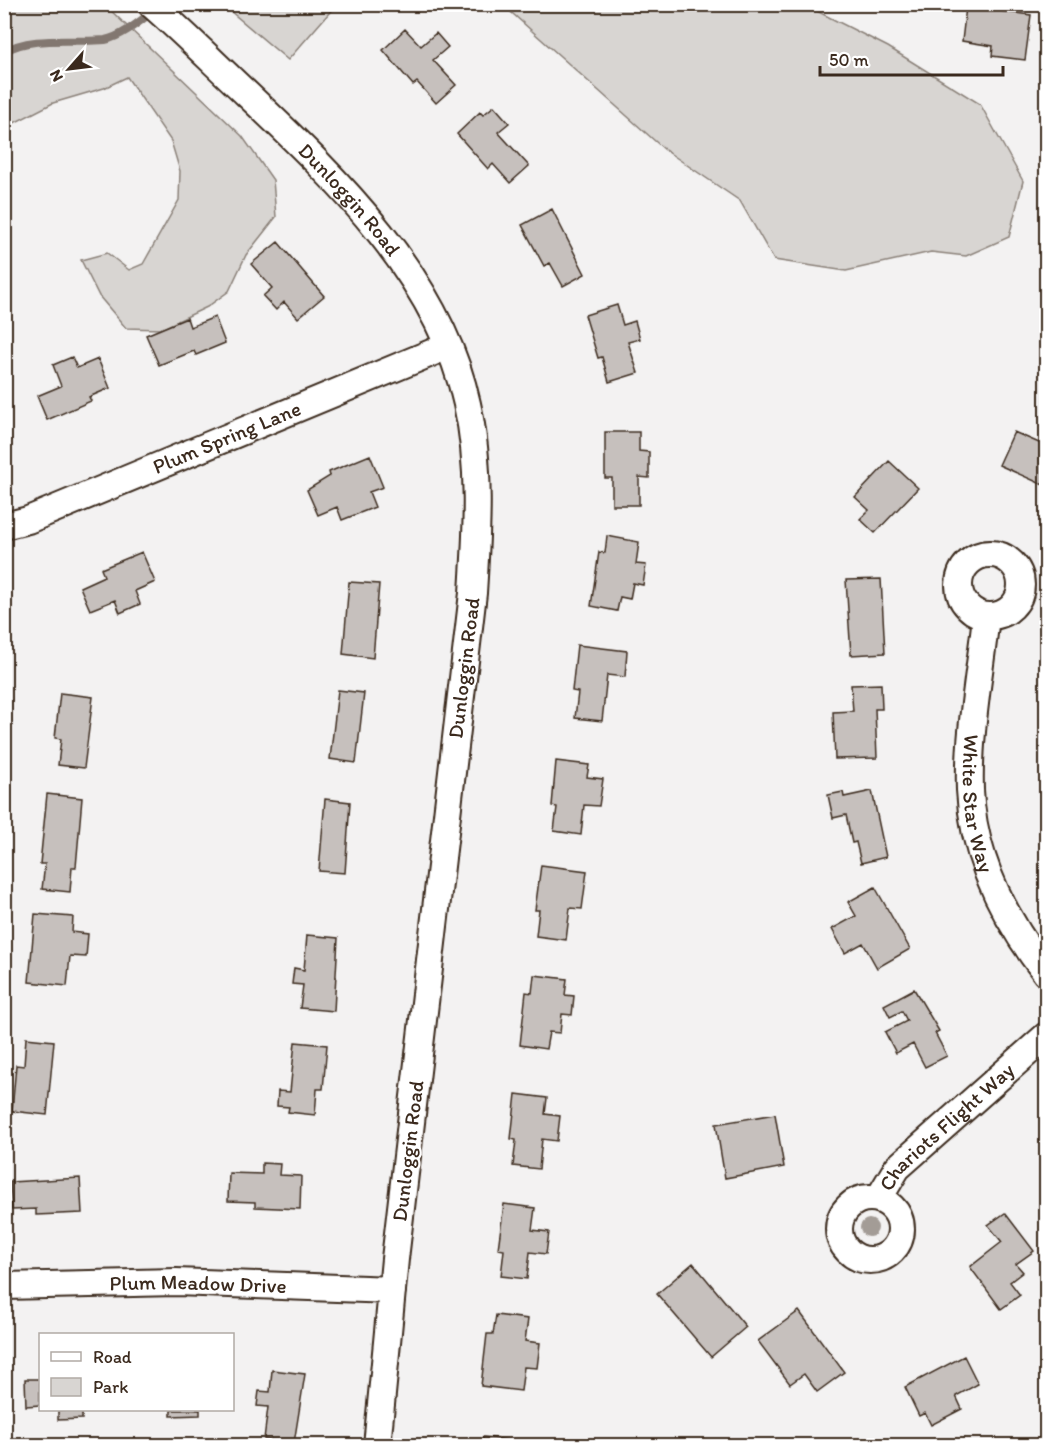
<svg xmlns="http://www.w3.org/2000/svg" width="1051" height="1450" viewBox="0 0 1051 1450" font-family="Itim,sans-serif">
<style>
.green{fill:#d8d5d2;stroke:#8a8078;stroke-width:1.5}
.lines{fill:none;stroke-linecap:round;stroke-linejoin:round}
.stream{stroke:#827770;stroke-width:8}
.building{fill:#c6c0bd;stroke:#3b2a1e;stroke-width:1.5}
.street-casing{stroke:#3b2a1e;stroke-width:30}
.street{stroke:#fff;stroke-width:26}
.tree{fill:#a39c96}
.labels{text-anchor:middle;stroke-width:4.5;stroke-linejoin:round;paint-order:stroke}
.street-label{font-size:21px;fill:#3b2a1e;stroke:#fff}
</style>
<rect width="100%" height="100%" fill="#f3f2f2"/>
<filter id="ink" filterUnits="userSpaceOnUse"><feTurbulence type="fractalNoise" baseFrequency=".0167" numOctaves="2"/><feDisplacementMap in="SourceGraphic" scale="12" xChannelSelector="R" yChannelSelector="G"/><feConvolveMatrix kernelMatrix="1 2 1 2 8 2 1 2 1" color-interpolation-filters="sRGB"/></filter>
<g filter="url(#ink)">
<!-- green -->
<path class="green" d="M5,5H105L242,136L273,180L276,217L246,255L229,291L207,307L161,329L126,328L99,296L81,260L107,253L129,270L143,264L179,200L180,171L171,141L127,77L104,88L53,103L8,126L5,132Z
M223,5H336L288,60Z
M503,5H805L888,47L980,104L1023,181L1009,237L966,256L931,252L846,271L774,260L740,201L665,150Z"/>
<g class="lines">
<!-- stream -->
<path class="stream" d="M4,52C30,35 75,43 105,40C121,37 139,22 152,12"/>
</g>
<!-- building -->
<path class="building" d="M904,4H941L940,11Z
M966,7L1031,15L1025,60L992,56L993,46L962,41Z
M405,29L421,46L436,33L448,47L433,60L456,85L436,103L417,82L413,85L383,50Z
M494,106L509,123L498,132L529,166L510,183L493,164L488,169L457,134L480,112L483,115Z
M552,209L585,274L563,286L550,263L544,266L522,225Z
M278,242L324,296L298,318L284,302L276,310L263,296L272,288L251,264Z
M617,305L623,325L635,321L640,339L628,342L638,373L609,382L602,357L598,358L585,315Z
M215,317L225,343L196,355L194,351L159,365L146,335L187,318L190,327Z
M72,357L77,368L98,359L110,388L89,397L91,401L47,420L37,396L61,386L53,365Z
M605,432H639V451L649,452V478L639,477V505H612V478H605Z
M1014,432L1046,446V486L999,465Z
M370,455L383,487L369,492L375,507L342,520L337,507L318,515L307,490L330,476L329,472Z
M889,461L918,488L875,533L860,519L869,510L855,497Z
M607,536L639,542L636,564L646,565L643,585L633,583L630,599L620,597L617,611L591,606L599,552L605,553Z
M142,552L155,582L135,591L140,604L120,613L115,600L90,610L80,587L104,576L101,569Z
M881,579L885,653L851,655L846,580Z
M349,582L379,584L373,658L343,654Z
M577,645L627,651L625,677L607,675L602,721L575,718L578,692L572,691Z
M881,684L882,709H875L877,758L835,759L833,712L853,711L851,685Z
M338,690L364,693L356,763L330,759Z
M60,693L93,697L84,768L58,765L61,739L55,738Z
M556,761L589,765L587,777L603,779L599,806L584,805L581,835L554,831L557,807L552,806Z
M872,791L886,857L861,863L856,842L852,843L846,815L833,818L828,795L843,792L844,797Z
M47,794L82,798L76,867H72L70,892L42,889L45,864H40Z
M325,799L350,802L345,873L319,871Z
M541,865L587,871L582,909L570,908L566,940L536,936L539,910H535Z
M875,887L910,949L877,968L863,943L845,953L832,929L856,916L848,902Z
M35,914L73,917L72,932L88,934L86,957L70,956L67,986L29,982Z
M307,935L338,938L334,1011L300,1008L303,985L292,984L294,968L304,970Z
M534,975L567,979L565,995L574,996L572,1015L562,1014L560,1033L549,1032L546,1049L520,1045L526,992L532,993Z
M914,989L939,1031L935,1033L947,1056L925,1067L913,1044L896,1053L885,1032L907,1021L902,1011L890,1017L884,1005Z
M26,1038L54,1041L47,1115L12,1111L16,1065L24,1066Z
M295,1042L327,1045L323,1089H317L315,1115L288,1112L289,1107L277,1106L278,1091L290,1092Z
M516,1094L547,1098L545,1114L560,1116L557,1141L542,1139L539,1169L513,1166L516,1140L511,1139Z
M775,1114L784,1167L725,1178L716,1124Z
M262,1163L280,1164L279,1175L301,1176L300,1209L255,1207V1202L228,1201L229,1173L262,1174Z
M80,1178L82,1213L36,1215V1209L12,1210L10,1182Z
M504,1204L535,1208L532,1230L549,1232L546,1254L530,1252L527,1279L501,1276L504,1250L498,1249Z
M1005,1213L1034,1251L1016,1264L1023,1272L1010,1282L1020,1295L1001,1309L970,1267L1002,1242L988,1225Z
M693,1263L746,1327L711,1357L657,1294Z
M799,1311L844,1372L817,1392L804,1374L790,1384L758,1341Z
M496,1315L528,1319L525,1341L540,1343L537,1368L524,1367L521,1391L481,1386L487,1334H493Z
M964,1356L978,1384L956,1396L962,1409L931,1425L925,1413L919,1416L905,1387Z
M272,1370L305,1374L294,1443L264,1439L268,1407L257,1406L259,1391L270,1392Z
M25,1379H40V1405L26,1406Z
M58,1410H82V1419L58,1420Z
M171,1410H200V1415L171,1416Z
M483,1437L508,1440V1446H482Z"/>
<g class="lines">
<defs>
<g id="street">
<path id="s1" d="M151,4C184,33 215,64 247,94C337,179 440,278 467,404C481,466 477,530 473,593L395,1259L377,1446"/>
<path id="s2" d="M4,526L28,520L448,346"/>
<circle cx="990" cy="585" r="31"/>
<path id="s3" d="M986,616C980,673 968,733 970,790C973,859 1005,920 1046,973"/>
<path id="s4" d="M879,1198L897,1168L1046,1036"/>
<circle cx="870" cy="1229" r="31"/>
<path id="s5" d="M4,1286L176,1282L392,1290"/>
</g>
</defs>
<!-- street casing -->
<use href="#street" class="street-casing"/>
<!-- street -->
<use href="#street" class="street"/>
</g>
<!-- trees -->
<circle class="tree" cx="869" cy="1228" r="9"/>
</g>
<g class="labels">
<!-- street labels -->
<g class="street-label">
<text dy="7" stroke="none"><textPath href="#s1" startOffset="279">Dunloggin Road</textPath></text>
<text dy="7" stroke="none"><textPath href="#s2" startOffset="240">Plum Spring Lane</textPath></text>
<text transform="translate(464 668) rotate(-83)" y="7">Dunloggin Road</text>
<text dy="7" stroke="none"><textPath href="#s3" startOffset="189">White Star Way</textPath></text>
<text dy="7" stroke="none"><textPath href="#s4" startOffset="99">Chariots Flight Way</textPath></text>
<text transform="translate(408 1151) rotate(-83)" y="7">Dunloggin Road</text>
<text dy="7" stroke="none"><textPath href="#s5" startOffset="194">Plum Meadow Drive</textPath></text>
</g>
</g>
<!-- margin -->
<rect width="1051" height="1450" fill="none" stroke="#fff" stroke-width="24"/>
<rect x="12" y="12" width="1027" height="1426" fill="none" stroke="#3b2a1e" stroke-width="2" filter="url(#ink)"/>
<!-- legend -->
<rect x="39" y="1333" width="195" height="78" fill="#ffffff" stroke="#b1aaa5" stroke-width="1.5"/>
<rect x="51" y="1352" width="30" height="9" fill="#ffffff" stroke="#b1aaa5" stroke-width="1.5"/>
<text x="93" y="1363" font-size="18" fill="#3b2a1e">Road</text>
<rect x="51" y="1378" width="30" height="18" fill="#d8d5d2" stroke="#b1aaa5" stroke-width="1.5"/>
<text x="93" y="1393" font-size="18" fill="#3b2a1e">Park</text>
<!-- north arrow -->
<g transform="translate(69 69) rotate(242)" stroke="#ffffff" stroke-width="4.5" paint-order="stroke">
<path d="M0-4.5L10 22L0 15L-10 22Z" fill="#3b2a1e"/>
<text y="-9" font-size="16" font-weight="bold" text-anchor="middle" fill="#3b2a1e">N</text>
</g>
<!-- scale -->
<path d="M820 66v9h183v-9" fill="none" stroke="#3b2a1e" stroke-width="3"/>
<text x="829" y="66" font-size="18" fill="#3b2a1e" stroke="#ffffff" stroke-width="4.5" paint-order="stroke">50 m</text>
</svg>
